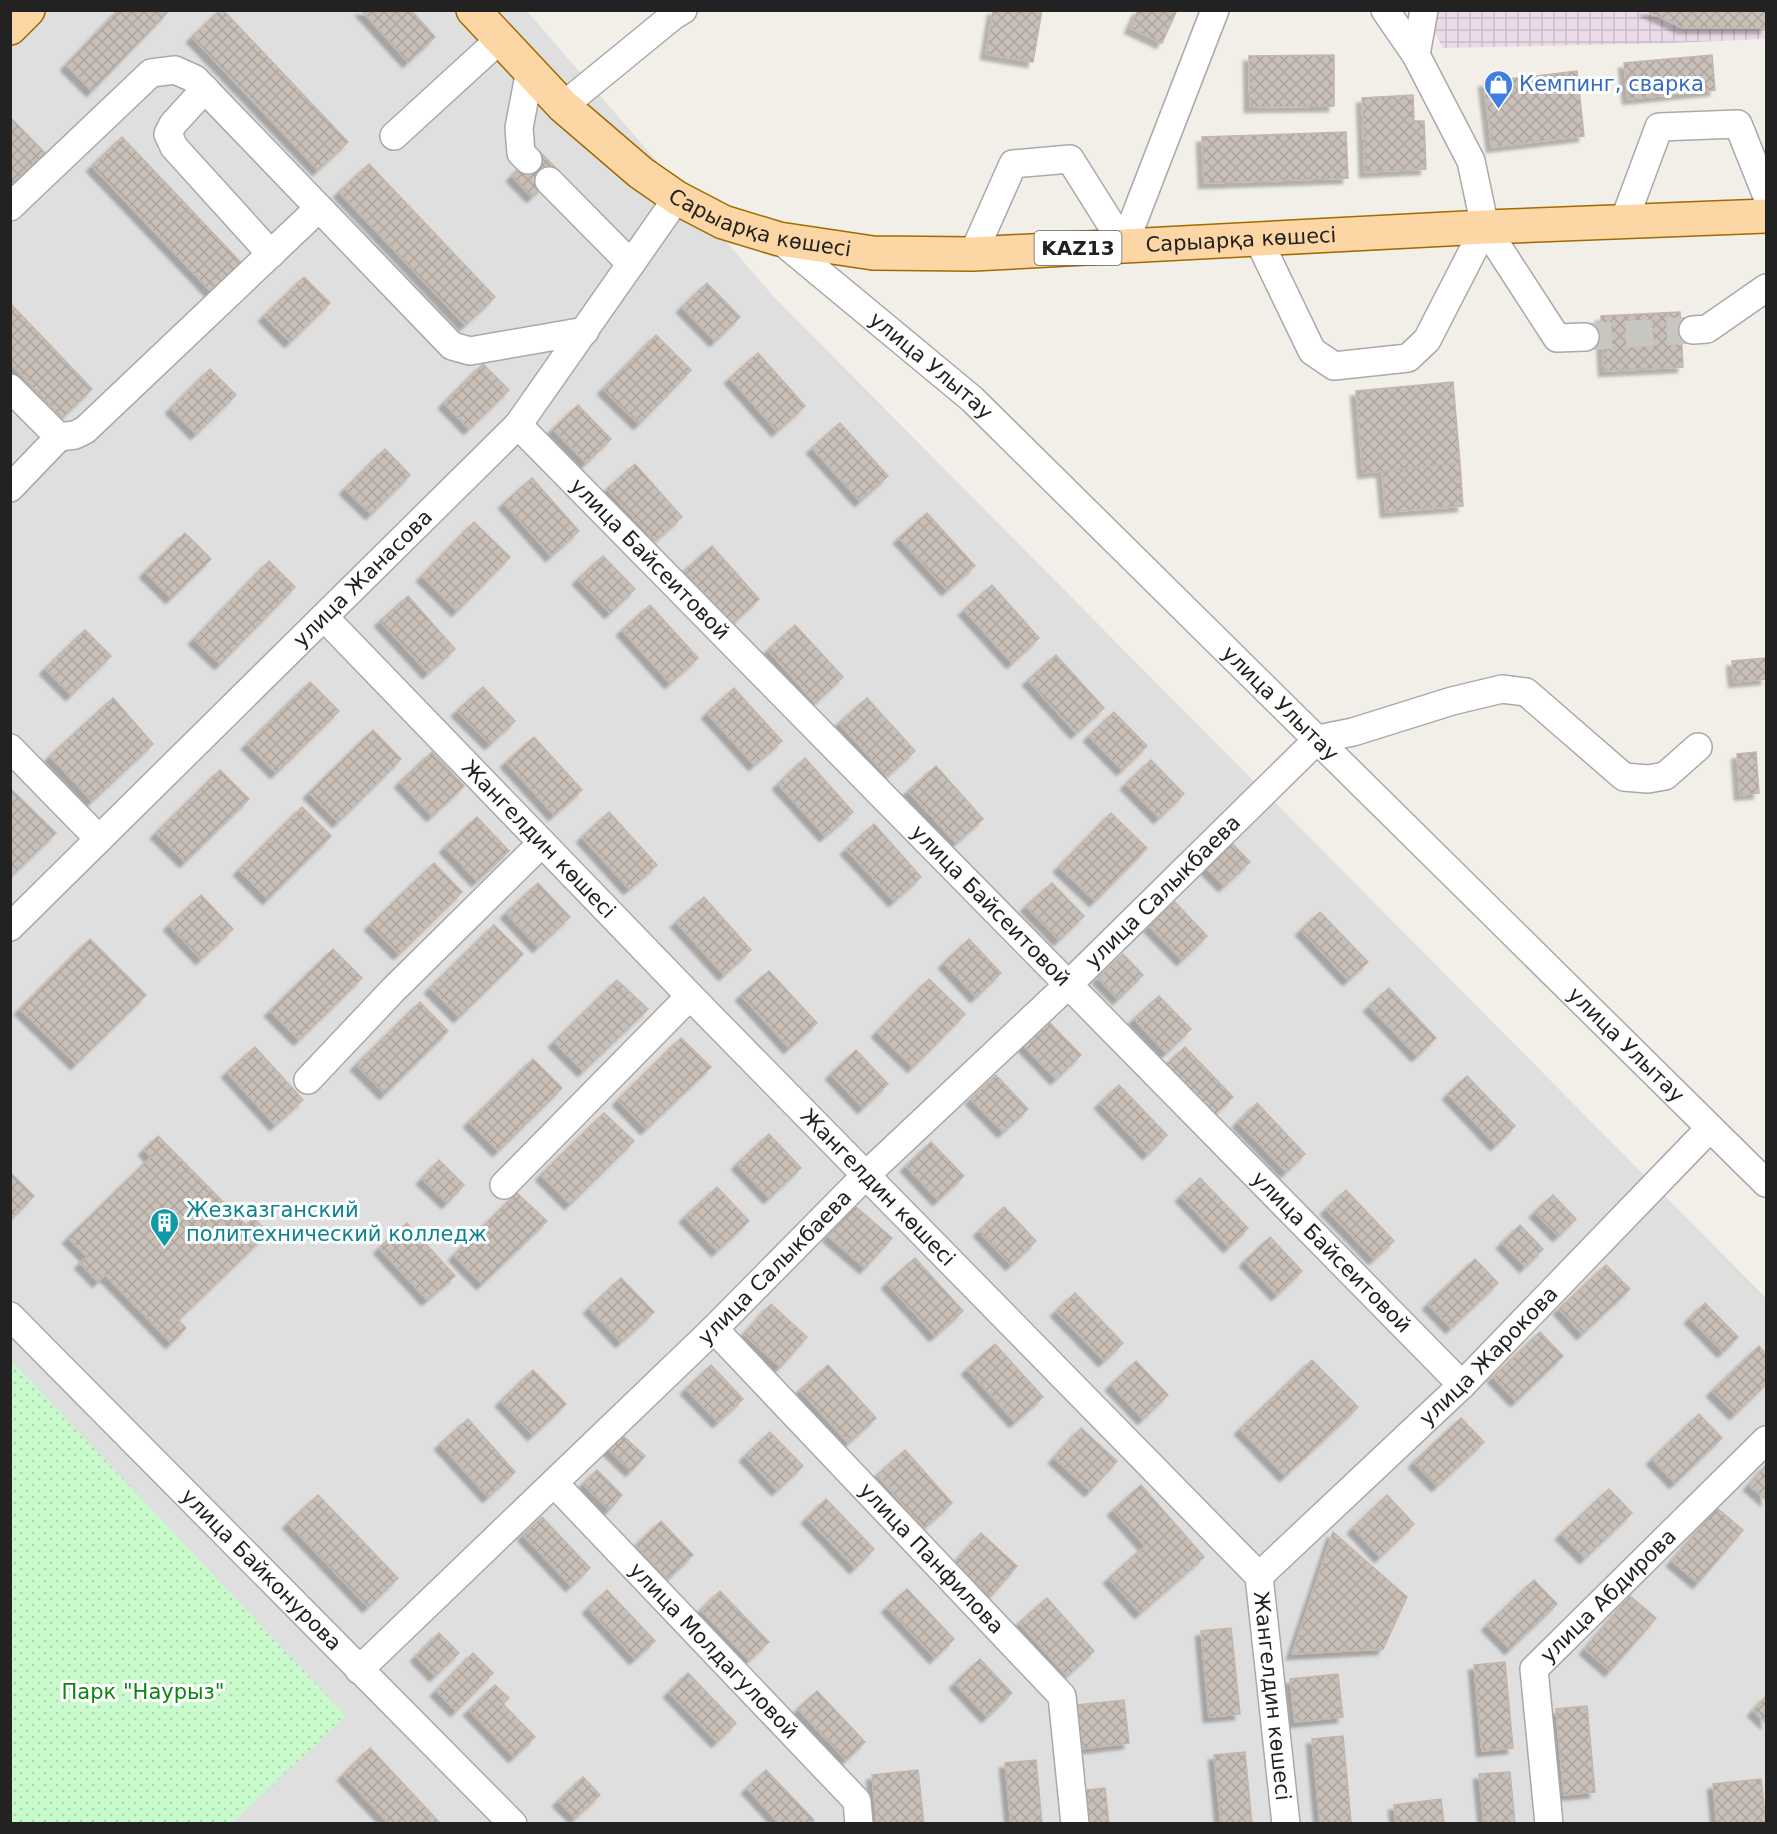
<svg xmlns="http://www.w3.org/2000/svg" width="1777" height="1834" viewBox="0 0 1777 1834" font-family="'DejaVu Sans',sans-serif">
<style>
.residential{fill:#e0dfdf}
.industrial{fill:url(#industrial-grid)}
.park{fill:url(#park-dots)}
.building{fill:url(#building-cross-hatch);stroke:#c4b6ab;stroke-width:1.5;filter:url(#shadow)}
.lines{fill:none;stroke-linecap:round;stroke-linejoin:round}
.minor-tunnel{stroke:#c8c6c1;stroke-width:27;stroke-dasharray:27 14;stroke-linecap:butt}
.minor-casing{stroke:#a9a9a9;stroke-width:30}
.major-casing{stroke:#a06b00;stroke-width:36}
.minor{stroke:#fff;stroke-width:27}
.major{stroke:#fcd6a4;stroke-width:33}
.labels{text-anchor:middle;stroke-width:6;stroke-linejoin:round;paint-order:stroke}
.shield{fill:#fff;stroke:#646464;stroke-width:1.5}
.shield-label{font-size:20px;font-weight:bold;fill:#222}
.shop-label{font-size:21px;fill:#366cbe;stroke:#fff;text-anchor:start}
.street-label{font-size:21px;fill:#222;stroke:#fff}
.culture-label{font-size:21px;fill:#0d838f;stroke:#fff;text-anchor:start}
.park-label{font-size:21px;fill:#0c8416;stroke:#fff}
</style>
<defs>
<pattern id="industrial-grid" width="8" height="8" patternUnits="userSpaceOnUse" patternTransform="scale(1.5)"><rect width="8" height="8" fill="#ebdbe8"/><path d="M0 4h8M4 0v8" fill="none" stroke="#c9bcc7"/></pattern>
<pattern id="park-dots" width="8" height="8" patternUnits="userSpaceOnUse" patternTransform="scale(1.5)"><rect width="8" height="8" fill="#c8facc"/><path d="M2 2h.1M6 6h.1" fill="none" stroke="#acd6af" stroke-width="1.8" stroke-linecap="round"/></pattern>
<pattern id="building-cross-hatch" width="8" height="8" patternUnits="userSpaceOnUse" patternTransform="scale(1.5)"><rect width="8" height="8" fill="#c7bfb8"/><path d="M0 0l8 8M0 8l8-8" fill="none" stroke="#aba49e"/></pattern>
<filter id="shadow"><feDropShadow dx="-5.5" dy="5.5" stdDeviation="1.5" flood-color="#0004"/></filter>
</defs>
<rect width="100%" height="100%" fill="#f2efe9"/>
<!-- residential -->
<path class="residential" d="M11,11H527L774,297L1766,1298V1823L11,1824Z"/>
<!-- industrial -->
<path class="industrial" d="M1423,11H1766V39L1671,43L1443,48Z"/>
<!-- park -->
<path class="park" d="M11,1360L346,1716L232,1823H11Z"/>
<!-- building -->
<path class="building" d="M118,10H164L167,13L92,91L66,65Z
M220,10H223L348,142L318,170L192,37Z
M361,10H411L435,37L408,62Z
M993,10H1042L1033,62L986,54Z
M1138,10H1177L1162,43L1130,28Z
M1645,10H1766V28H1683Z
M1334,55V106L1250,107L1249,56Z
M1712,55L1715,90L1628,99L1624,63Z
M1577,71L1584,136L1492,147L1484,82Z
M1413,95L1414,121H1424L1426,169L1365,172L1362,98Z
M10,117L45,153L10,186Z
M1346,132L1348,178L1204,183L1202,137Z
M122,137L248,270L218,299L92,166Z
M538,150L559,171L532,197L512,176Z
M369,164L495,297L465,325L339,192Z
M304,277L330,303L290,342L264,316Z
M707,283L740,317L715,341L682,307Z
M10,303L92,389L62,418L10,363Z
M1680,312L1683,367L1604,371L1601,316Z
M656,335L691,370L639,424L603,389Z
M758,353L805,406L777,431L730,378Z
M483,364L509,390L469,429L444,403Z
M210,369L236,395L196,434L171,408Z
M1453,382L1460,463L1363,473L1356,391Z
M578,405L611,439L586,463L553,429Z
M840,423L888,476L860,501L812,448Z
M385,449L410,475L371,514L345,489Z
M1460,463L1463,506L1386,512L1382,471Z
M635,464L682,517L655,541L607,489Z
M532,478L579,531L551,556L504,503Z
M927,513L975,566L947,590L899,538Z
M474,522L510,557L457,611L422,576Z
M185,533L211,559L171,598L145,572Z
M712,546L759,599L732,624L684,571Z
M603,556L635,589L610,613L578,579Z
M269,561L295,587L220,664L194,639Z
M992,585L1039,638L1012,663L964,610Z
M408,596L455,649L428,673L380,621Z
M650,605L698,658L670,683L622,630Z
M795,625L843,677L815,703L768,650Z
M85,630L111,656L71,695L45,669Z
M1056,655L1104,708L1076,733L1028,680Z
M1766,658V679L1734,682L1732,661Z
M310,682L339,711L276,773L247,744Z
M483,687L515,721L490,744L457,711Z
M734,688L782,741L754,765L707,713Z
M113,698L153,744L92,801L50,756Z
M867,698L915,751L887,776L839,723Z
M1114,712L1147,746L1122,770L1089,736Z
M373,730L401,759L338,822L309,793Z
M534,737L582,790L554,815L506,762Z
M432,752L464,786L432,816L400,782Z
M1756,752L1759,793L1740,795L1737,754Z
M805,758L853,812L825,836L778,784Z
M1151,760L1184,794L1159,818L1126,784Z
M936,766L983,819L956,843L908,791Z
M220,770L249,799L185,862L156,833Z
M10,788L56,833L10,877Z
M302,807L331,836L268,899L239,870Z
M609,812L657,865L629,889L582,837Z
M1111,813L1147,848L1095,901L1059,867Z
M477,817L509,851L477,881L445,847Z
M874,824L921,877L894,901L846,849Z
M1227,838L1250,862L1224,886L1201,863Z
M434,863L462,892L399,954L370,925Z
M538,883L570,917L538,947L506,913Z
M1052,883L1084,916L1059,940L1026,906Z
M201,895L233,929L201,959L169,925Z
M704,897L751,950L724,975L676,922Z
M1175,902L1207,936L1182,960L1149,926Z
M1320,912L1368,962L1348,980L1301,930Z
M494,925L523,954L459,1017L430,988Z
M90,939L146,995L76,1064L20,1009Z
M969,939L1001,973L976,997L944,963Z
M333,949L362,978L299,1040L270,1011Z
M1123,954L1143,975L1118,999L1098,978Z
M769,971L817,1023L789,1048L741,995Z
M929,979L965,1014L913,1067L877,1032Z
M617,980L648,1009L583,1071L554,1042Z
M1389,988L1436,1038L1417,1056L1369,1006Z
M1159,996L1191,1029L1166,1053L1134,1019Z
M420,1002L448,1031L385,1094L356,1065Z
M1048,1021L1081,1055L1056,1079L1023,1045Z
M681,1038L711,1067L646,1129L618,1100Z
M255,1047L303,1100L275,1125L227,1072Z
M1185,1047L1233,1097L1214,1115L1166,1065Z
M856,1050L888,1084L863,1108L831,1074Z
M533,1059L562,1088L498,1151L469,1122Z
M996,1075L1028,1109L1003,1132L971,1099Z
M1467,1076L1515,1126L1496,1145L1448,1094Z
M1119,1085L1167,1135L1148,1154L1100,1103Z
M1257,1103L1305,1154L1286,1172L1238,1122Z
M604,1113L634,1141L570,1204L541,1175Z
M769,1134L801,1168L769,1198L737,1164Z
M158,1136L246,1225L254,1218L268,1233L178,1320L186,1328L171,1343L105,1275L98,1282L80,1263L87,1257L68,1238L151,1157L144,1150Z
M931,1142L964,1176L938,1200L906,1166Z
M439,1160L464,1185L447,1203L422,1179Z
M10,1172L34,1196L10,1220Z
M1200,1178L1248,1228L1229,1247L1181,1196Z
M717,1187L749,1221L717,1251L685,1217Z
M1346,1190L1394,1241L1374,1259L1326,1209Z
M517,1193L547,1221L482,1284L454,1255Z
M1553,1195L1576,1219L1558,1236L1535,1212Z
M855,1206L892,1238L865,1268L828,1236Z
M1004,1207L1036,1241L1011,1265L979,1231Z
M407,1223L455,1276L427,1300L379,1248Z
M1520,1225L1543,1249L1525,1267L1502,1243Z
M1270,1237L1302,1271L1277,1295L1245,1261Z
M915,1258L963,1311L935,1336L887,1283Z
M1475,1259L1498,1283L1451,1328L1428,1304Z
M1606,1265L1630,1289L1582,1334L1559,1309Z
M621,1278L654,1312L621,1342L589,1308Z
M1075,1293L1123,1343L1104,1361L1056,1311Z
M1705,1303L1738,1337L1723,1352L1690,1318Z
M771,1304L807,1337L780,1367L744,1334Z
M1540,1332L1563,1356L1516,1401L1493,1377Z
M995,1344L1043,1397L1015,1422L967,1369Z
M1759,1346L1766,1354V1384L1735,1414L1712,1391Z
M1312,1360L1358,1407L1285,1476L1240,1429Z
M1136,1361L1168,1395L1143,1419L1111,1385Z
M711,1365L743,1399L718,1422L686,1389Z
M828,1365L876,1418L848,1443L800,1390Z
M533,1370L566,1404L533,1435L501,1401Z
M1699,1414L1722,1438L1675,1483L1652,1459Z
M1461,1418L1484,1442L1437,1486L1414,1462Z
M468,1419L515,1472L488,1497L440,1444Z
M1081,1428L1117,1461L1090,1491L1054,1458Z
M618,1431L645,1456L631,1471L604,1445Z
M770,1432L803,1466L777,1490L745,1456Z
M905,1450L952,1503L924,1528L877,1475Z
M1766,1465V1500L1749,1485Z
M597,1470L622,1495L609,1510L583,1484Z
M1141,1485L1204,1557L1140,1613L1109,1578L1145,1546L1113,1510Z
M1609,1489L1632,1513L1585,1558L1561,1534Z
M318,1495L398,1578L368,1607L288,1523Z
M1387,1495L1414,1524L1380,1557L1353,1528Z
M826,1499L874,1549L855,1568L807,1518Z
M1717,1508L1743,1530L1698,1583L1672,1561Z
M542,1517L590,1568L571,1586L523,1535Z
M661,1521L693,1555L668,1579L636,1545Z
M1333,1532L1407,1597L1383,1649L1292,1654Z
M981,1533L1017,1566L991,1596L954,1563Z
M1534,1580L1557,1604L1510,1649L1487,1625Z
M907,1589L954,1639L935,1658L887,1607Z
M607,1590L655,1641L635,1659L588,1608Z
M720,1591L769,1642L749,1660L701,1610Z
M1630,1596L1656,1618L1610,1671L1585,1649Z
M1047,1598L1094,1651L1067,1676L1019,1623Z
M1231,1628L1240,1714L1209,1717L1201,1631Z
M439,1633L459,1653L435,1676L416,1656Z
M473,1653L493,1673L456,1711L436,1691Z
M980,1659L1012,1693L987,1717L955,1683Z
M1505,1662L1513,1748L1482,1751L1474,1665Z
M688,1673L736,1723L717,1742L669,1692Z
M1338,1674L1343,1717L1295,1722L1290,1679Z
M495,1685L509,1698L503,1704L535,1737L514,1757L469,1710Z
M817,1691L865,1742L846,1760L798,1709Z
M1766,1696V1723L1753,1711Z
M1124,1700L1129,1743L1081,1749L1077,1705Z
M1587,1706L1595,1792L1564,1795L1556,1709Z
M1343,1736L1351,1822L1320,1824L1312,1739Z
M370,1748L441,1824H389L343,1775Z
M1245,1752L1252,1824H1221L1214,1755Z
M1036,1760L1042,1824H1011L1005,1763Z
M766,1770L814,1820L811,1824H780L747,1788Z
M918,1770L924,1824H877L872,1775Z
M1510,1772L1515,1824H1484L1479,1774Z
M583,1777L600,1795L575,1818L558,1801Z
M1761,1779L1766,1822L1717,1824L1713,1784Z
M1105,1788L1109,1824H1082L1078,1791Z
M1441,1799L1444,1824H1396L1394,1805Z"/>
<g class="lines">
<!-- minor-tunnel -->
<path class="minor-tunnel" d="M1585,337L1693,330"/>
<defs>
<g id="minor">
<path d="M1385,10L1416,55L1471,161L1485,227L1557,338L1585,337"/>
<path d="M1416,55L1424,10"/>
<path d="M205,89L173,124L168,134L174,147L271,254"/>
<path d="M563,106L673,16L683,10"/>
<path d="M394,136L500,39"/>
<path d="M528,160L521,153L519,128L530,70"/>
<path d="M549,181L631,264"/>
<path d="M10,207L151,73L175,70L195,79L452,346L470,351L585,331"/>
<path d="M1624,221L1659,127L1738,124L1766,194"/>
<path id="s1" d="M779,239L972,399L1766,1183"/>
<path d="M1258,239L1312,351L1334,366L1408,358L1427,340L1485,227"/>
<path d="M1124,245L1215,10"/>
<path d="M973,254L1013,164L1070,159L1124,245"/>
<path d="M1693,330L1707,329L1766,288"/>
<path d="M10,388L59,437L75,435L85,430L319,208"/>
<path id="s2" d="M518,425L1462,1385"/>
<path d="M10,488L59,437"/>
<path id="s3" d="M324,617L690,996L1259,1576L1286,1824"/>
<path d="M10,748L99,839"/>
<path id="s4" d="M10,927L518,425L677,198"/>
<path d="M308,1080L393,990L542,843"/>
<path d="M504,1185L690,996"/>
<path id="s5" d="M10,1316L513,1824"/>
<path id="s6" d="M714,1329L1062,1696L1075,1824"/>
<path id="s7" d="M555,1484L857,1801L859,1824"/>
<path id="s8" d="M1259,1576L1462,1385L1710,1128"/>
<path id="s9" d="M359,1670L714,1329L866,1175L1069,984L1318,739L1353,732L1452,701L1502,689L1526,692L1624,777L1648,779L1665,776L1698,747"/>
<path id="s10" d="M1549,1824L1534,1669L1766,1440"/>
</g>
<g id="major">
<path id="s11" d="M473,10L563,106L641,173L677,198L723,222L779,239L873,253L973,254L1485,227L1766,216"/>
<path d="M10,28L28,10"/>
</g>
</defs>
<!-- minor casing -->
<use href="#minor" class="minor-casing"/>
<!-- major casing -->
<use href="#major" class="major-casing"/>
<!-- minor -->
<use href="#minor" class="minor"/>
<!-- major -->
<use href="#major" class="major"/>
</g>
<!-- icons -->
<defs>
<symbol id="shop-pin" viewBox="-11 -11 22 30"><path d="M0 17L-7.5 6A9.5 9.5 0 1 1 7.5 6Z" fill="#3f7fe0" stroke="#fff"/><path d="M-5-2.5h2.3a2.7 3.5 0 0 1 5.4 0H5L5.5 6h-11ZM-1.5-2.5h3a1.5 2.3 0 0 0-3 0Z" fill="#fff"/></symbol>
<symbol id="building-pin" viewBox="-11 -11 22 30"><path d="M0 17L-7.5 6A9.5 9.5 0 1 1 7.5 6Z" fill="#0f9aa8" stroke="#fff"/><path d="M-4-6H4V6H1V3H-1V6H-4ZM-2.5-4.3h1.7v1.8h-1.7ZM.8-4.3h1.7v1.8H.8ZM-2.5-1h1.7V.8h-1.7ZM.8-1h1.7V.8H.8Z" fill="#fff"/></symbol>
</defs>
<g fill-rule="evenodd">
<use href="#shop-pin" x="1482" y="68" width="33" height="45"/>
<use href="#building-pin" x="148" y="1206" width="33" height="45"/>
</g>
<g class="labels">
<!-- shield labels -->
<rect class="shield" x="1034.5" y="231" width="87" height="34" rx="4.5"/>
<g class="shield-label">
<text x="1078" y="255">KAZ13</text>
</g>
<!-- shop labels -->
<g class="shop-label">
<text x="1519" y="91">Кемпинг, сварка</text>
</g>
<!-- street labels -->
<g class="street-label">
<text dy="7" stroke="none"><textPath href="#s11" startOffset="366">Сарыарқа көшесі</textPath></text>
<text dy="7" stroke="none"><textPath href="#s11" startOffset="852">Сарыарқа көшесі</textPath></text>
<text dy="7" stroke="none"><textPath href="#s1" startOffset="198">улица Улытау</textPath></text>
<text dy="7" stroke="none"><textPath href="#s2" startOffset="188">улица Байсеитовой</textPath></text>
<text dy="7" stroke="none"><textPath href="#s4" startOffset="496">улица Жанасова</textPath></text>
<text dy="7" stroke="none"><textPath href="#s1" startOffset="684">улица Улытау</textPath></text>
<text dy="7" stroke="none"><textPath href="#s3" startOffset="309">Жангелдин көшесі</textPath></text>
<text dy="7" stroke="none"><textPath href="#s9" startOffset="1119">улица Салыкбаева</textPath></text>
<text dy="7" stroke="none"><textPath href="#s2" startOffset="674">улица Байсеитовой</textPath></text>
<text dy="7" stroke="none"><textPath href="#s1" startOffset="1170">улица Улытау</textPath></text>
<text dy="7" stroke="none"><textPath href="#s3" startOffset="795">Жангелдин көшесі</textPath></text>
<text dy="7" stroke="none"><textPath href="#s2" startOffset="1160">улица Байсеитовой</textPath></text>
<text dy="7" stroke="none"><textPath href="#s9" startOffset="579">улица Салыкбаева</textPath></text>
<text dy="7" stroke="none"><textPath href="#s8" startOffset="318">улица Жарокова</textPath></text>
<text dy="7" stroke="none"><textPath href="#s6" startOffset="316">улица Панфилова</textPath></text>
<text dy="7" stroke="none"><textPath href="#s5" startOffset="357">улица Байконурова</textPath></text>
<text dy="7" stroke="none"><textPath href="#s10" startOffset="260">улица Абдирова</textPath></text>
<text dy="7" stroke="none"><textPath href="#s7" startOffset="230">улица Молдагуловой</textPath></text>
<text dy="7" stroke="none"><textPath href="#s3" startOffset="1460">Жангелдин көшесі</textPath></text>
</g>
<!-- culture labels -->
<g class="culture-label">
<text x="186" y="1217">Жезказганский<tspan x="186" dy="24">политехнический колледж</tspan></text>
</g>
<!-- park labels -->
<g class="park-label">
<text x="143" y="1699">Парк "Наурыз"</text>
</g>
</g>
<!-- border -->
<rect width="1777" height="1834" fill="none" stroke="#222222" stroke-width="24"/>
</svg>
